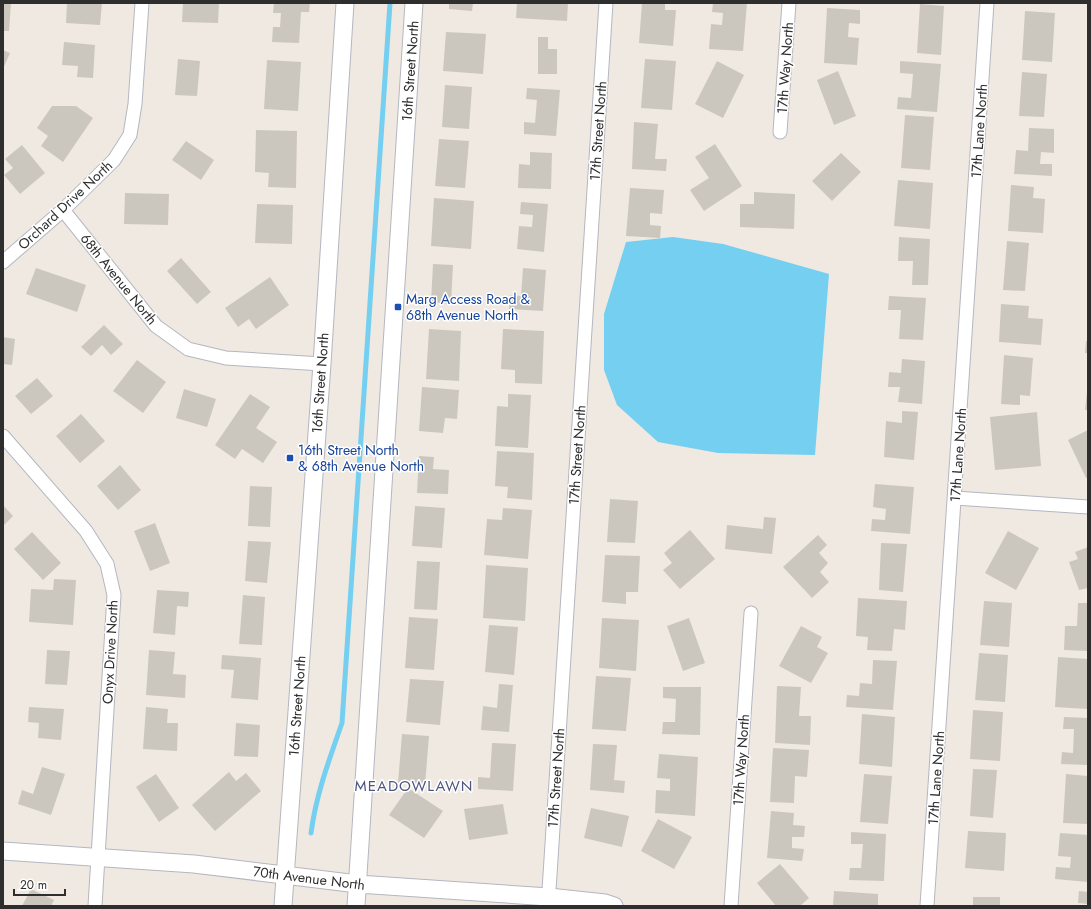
<svg xmlns="http://www.w3.org/2000/svg" width="1091" height="909" viewBox="0 0 1091 909" font-family="Jost,sans-serif">
<style>
.water{fill:#75cff0}
.lines{fill:none;stroke-linecap:round;stroke-linejoin:round}
.stream{stroke:#75cff0;stroke-width:5}
.building{fill:#cbc7bf}
.minor-casing{stroke:#b4b7c1;stroke-width:15}
.tertiary-casing{stroke:#b4b7c1;stroke-width:19}
.minor{stroke:#fff;stroke-width:13}
.tertiary{stroke:#fff;stroke-width:17}
.transit-dot{fill:#1a4fb4;stroke:#fff;stroke-width:1.5}
.labels{text-anchor:middle;stroke-width:3;stroke-linejoin:round;paint-order:stroke}
.street-label{font-size:14px;fill:#2e2e2e;stroke:#fff}
.transit-label{font-size:14px;fill:#164399;stroke:#fff;text-anchor:start}
.neighbourhood-label{font-size:15px;letter-spacing:1px;fill:#4d5680;stroke:#fff}
</style>
<rect width="100%" height="100%" fill="#efe9e1"/>
<!-- water -->
<path class="water" d="M673,237L723,244L829,274L815,455L718,453L658,442L617,405L604,370V314L626,242Z"/>
<g class="lines">
<!-- stream -->
<path class="stream" d="M311,833C316,795 329,760 342,723L390,3"/>
</g>
<!-- building -->
<path class="building" d="M3,3H11L9,31H3Z
M67,3H102L100,25L66,23Z
M183,3H219L218,23L182,22Z
M274,3H310L309,12H301L299,43L272,42L273,27H280L281,13H273Z
M449,3H473L472,11L449,9Z
M517,3H568L567,21L516,18Z
M642,3H665V10H676L673,46L639,43Z
M713,3H747L743,51L709,49L711,24L722,25L723,13L712,12Z
M920,4L944,6L941,55L917,53Z
M827,8L860,10V24L849,23L848,37L859,38L857,65L824,63Z
M1025,11L1055,13L1052,62L1022,60Z
M446,32L486,34L483,74L443,71Z
M538,37H548V49H557V74H538Z
M64,42L95,45L93,78L77,77L78,66L62,65Z
M3,50L10,53L3,69Z
M178,59L200,61L197,96L175,95Z
M645,59L676,61L672,110L641,108Z
M267,60L301,62L298,111L264,109Z
M717,61L744,75L723,118L695,104Z
M900,61L941,64L937,112L897,109L898,97L911,98L913,74L900,73Z
M838,71L856,116L834,125L817,80Z
M1022,72L1047,74L1044,117L1019,116Z
M445,85L472,87L469,129L442,127Z
M527,88L560,90L556,136L524,134V122L535,123L537,100L526,99Z
M52,106H76L93,118L63,162L41,146L48,136L37,128Z
M905,115L934,117L930,170L901,168Z
M634,122L658,124L655,159H667L666,171L632,169Z
M1029,128L1054,129V153L1041,152L1040,164H1052V176L1014,174L1016,150L1028,151Z
M256,130L297,131L296,188L268,187L269,173L255,172Z
M439,139L469,141L465,188L435,186Z
M186,141L214,160L201,180L172,160Z
M715,144L742,186L704,211L690,190L709,178L695,157Z
M22,145L45,173L20,194L4,175L13,168L5,159Z
M530,152L552,153L551,189L518,188L519,164L530,165Z
M841,153L861,172L832,201L812,181Z
M898,180L933,183L930,229L894,226Z
M1011,185L1034,187L1033,198L1045,199L1043,233L1008,231Z
M630,188L664,190L662,214L650,213V225L661,226L660,238L626,236Z
M754,192L795,194L794,229L740,227V204H754Z
M125,193L169,194L168,225L124,224Z
M434,198L474,201L471,249L431,246Z
M521,202L548,204L544,252L517,249L519,226L532,227L533,215L520,214Z
M257,204L293,205L292,244L255,243Z
M899,237L930,239L928,285H912L913,261H898Z
M1007,241L1029,243L1025,291L1003,290Z
M181,258L211,292L197,304L167,271Z
M433,264L453,265L451,304L431,302Z
M36,268L86,285L77,312L26,294Z
M523,268L546,270L543,311L509,309L510,295L521,296Z
M270,277L289,305L256,329L249,319L238,327L225,308Z
M889,296L926,298L923,340L899,339L901,310H888Z
M1001,304L1029,306L1028,318L1043,319L1041,345L999,342Z
M104,325L123,344L111,355L102,345L91,356L81,347Z
M429,329L461,331L459,381L426,379Z
M503,329L544,331L542,384L515,383V370L501,369Z
M3,337L15,339L12,365L3,364Z
M1086,341H1088V353H1085Z
M1004,355L1033,358L1030,396L1020,395V405L1001,404Z
M902,359L925,361L922,404L898,402L900,387H888L889,372L901,373Z
M137,360L166,382L143,413L113,391Z
M37,378L53,396L31,414L15,396Z
M422,387L459,390L457,419L445,418L443,433L419,431Z
M184,389L216,399L207,427L176,418Z
M1087,392H1088V410H1085Z
M250,394L270,407L256,428L277,442L263,463L242,449L235,459L215,445Z
M508,394L531,395L528,448L495,446L497,406L508,407Z
M902,411L918,412L914,460L884,457L886,421L902,423Z
M1037,412L1041,466L995,470L990,417Z
M81,414L105,441L80,463L56,436Z
M1088,430V477L1086,478L1068,440Z
M497,451L534,453L532,500L507,498L508,487L495,486Z
M419,456L434,457L433,469L449,470L448,494L417,493Z
M120,465L141,490L118,510L97,486Z
M875,484L914,487L910,534L871,531L872,519L885,520L886,509L873,507Z
M250,486L272,487L270,527L248,526Z
M610,499L638,501L635,543L607,542Z
M3,505L13,516L3,526Z
M415,506L445,508L442,548L412,546Z
M503,508L532,510L528,559L484,555L487,519L502,520Z
M764,517L776,518L772,554L725,549L727,525L763,529Z
M155,523L170,563L150,571L134,531Z
M690,530L715,559L680,589L663,570L672,563L664,553Z
M1008,531L1039,548L1016,590L985,573Z
M32,532L61,563L43,580L14,549Z
M818,535L827,545L819,553L828,563L820,572L829,582L812,598L783,567Z
M248,541L271,542L267,583L245,581Z
M881,543L907,544L903,592L879,590Z
M1088,547V588L1079,590L1069,562L1078,559L1075,552Z
M605,555L640,556L638,592H626V604L602,602Z
M417,561L440,562L437,610L414,609Z
M486,565L528,568L525,621L483,618Z
M54,579L76,580L73,625L29,622L31,589L53,590Z
M157,590L189,592L188,607L177,606L175,635L153,633Z
M243,595L265,597L262,645L239,644Z
M858,598L907,601L905,630L894,629L892,651L867,650L868,637L856,636Z
M984,601L1012,603L1009,647L980,645Z
M1078,603H1088V651L1064,650L1065,626H1077Z
M409,617L438,619L434,670L405,668Z
M602,618L639,620L636,671L599,668Z
M689,618L705,663L683,671L667,626Z
M489,625L518,627L514,675L485,672Z
M801,626L822,637L817,647L828,653L811,683L779,666Z
M47,650L70,651L67,685L45,684Z
M149,650L175,652L173,674L186,675L185,698L146,695Z
M979,653L1008,655L1005,702L975,700Z
M222,655L261,658L258,700L231,698L234,670L221,669Z
M1058,657L1088,659V709L1055,707Z
M873,660L897,661L893,710L846,707L847,695L859,696L860,683L872,684Z
M596,676L631,678L626,731L592,729Z
M410,679L444,681L440,725L406,722Z
M499,684L513,685L509,732L481,730L483,706L497,708Z
M777,686L801,687L799,716H811L810,745L775,743Z
M663,687H701L700,735L662,734L663,722H675L676,699L663,698Z
M29,707L64,709L61,740L38,738L39,723L28,722Z
M146,707L168,709L167,723H178L177,751L143,749Z
M973,710L1003,712L1000,761L970,759Z
M862,714L895,717L892,767L859,764Z
M1064,717L1088,718V765L1061,764L1062,752L1073,753L1074,729H1063Z
M236,723L260,725L258,757L234,756Z
M402,734L429,736L425,785L398,783Z
M492,743L516,744L513,791L478,789V777L490,778Z
M593,744L617,745L614,780L625,781L624,793L590,790Z
M773,748L809,750L807,777L795,776L794,803L770,802Z
M659,754L698,757L695,816L655,813L656,790L670,791V779L657,778Z
M42,767L65,774L51,815L18,804L22,790L33,794Z
M973,769L997,770L993,818L970,816Z
M229,772L236,781L246,773L261,791L215,831L192,805Z
M156,774L179,808L159,822L136,787Z
M864,774L892,776L888,824L860,822Z
M1066,774L1088,776V824L1063,823Z
M408,788L443,811L424,838L389,815Z
M503,804L508,834L469,840L464,809Z
M591,808L629,816L622,847L584,838Z
M771,811L794,813L793,825L805,826L804,837H792V848L804,849L802,861L767,858Z
M658,819L692,837L674,869L641,851Z
M968,831L1006,833L1004,871L965,868Z
M851,832L886,834L884,881L849,880L850,868H861L863,844H851Z
M1060,833L1088,835V882L1055,879L1056,867L1070,868L1071,857L1058,856Z
M780,864L809,898L800,906H776L757,883Z
M31,889L54,900L51,906H22Z
M834,891L878,894V906H833Z
M1079,891L1088,892V904L1078,903Z
M973,897H1000V906H973Z"/>
<g class="lines">
<defs>
<path id="minor" d="M780,132L789,3
M63,210L156,326L188,349L226,358L322,364
M3,262L63,210L114,160L130,135L135,104L142,3
M3,436L86,531L107,564L114,595L95,906
M955,498L1088,507
M548,906L606,3
M731,906L751,613
M927,906L987,3"/>
<path id="tertiary" d="M3,851L194,864L358,884L549,897L605,903L614,906
M283,906L322,364L345,3
M356,906L414,3"/>
</defs>
<!-- minor casing -->
<use href="#minor" class="minor-casing"/>
<!-- tertiary casing -->
<use href="#tertiary" class="tertiary-casing"/>
<!-- minor -->
<use href="#minor" class="minor"/>
<!-- tertiary -->
<use href="#tertiary" class="tertiary"/>
</g>
<!-- markers -->
<g class="transit-dot">
<rect x="394" y="303" width="8" height="8" rx="2"/>
<rect x="286" y="454" width="8" height="8" rx="2"/>
</g>
<g class="labels">
<!-- street labels -->
<g class="street-label">
<text transform="translate(785 68) rotate(-86)" y="5">17th Way North</text>
<text transform="translate(410 71) rotate(-86)" y="5">16th Street North</text>
<text transform="translate(598 131) rotate(-86)" y="5">17th Street North</text>
<text transform="translate(979 131) rotate(-86)" y="5">17th Lane North</text>
<text transform="translate(65 205) rotate(-43)" y="5">Orchard Drive North</text>
<text transform="translate(119 279) rotate(51)" y="5">68th Avenue North</text>
<text transform="translate(320 383) rotate(-86)" y="5">16th Street North</text>
<text transform="translate(577 455) rotate(-86)" y="5">17th Street North</text>
<text transform="translate(958 455) rotate(-86)" y="5">17th Lane North</text>
<text transform="translate(110 652) rotate(-87)" y="5">Onyx Drive North</text>
<text transform="translate(297 706) rotate(-86)" y="5">16th Street North</text>
<text transform="translate(741 760) rotate(-86)" y="5">17th Way North</text>
<text transform="translate(556 778) rotate(-86)" y="5">17th Street North</text>
<text transform="translate(936 778) rotate(-86)" y="5">17th Lane North</text>
<text transform="translate(309 878) rotate(7)" y="5">70th Avenue North</text>
</g>
<!-- transit labels -->
<g class="transit-label">
<text x="406" y="304">Marg Access Road &amp;<tspan x="406" dy="16">68th Avenue North</tspan></text>
<text x="298" y="455">16th Street North<tspan x="298" dy="16">&amp; 68th Avenue North</tspan></text>
</g>
<!-- neighbourhood labels -->
<g class="neighbourhood-label">
<text x="414" y="791">MEADOWLAWN</text>
</g>
</g>
<!-- border -->
<rect width="1091" height="909" fill="none" stroke="#2e2e2e" stroke-width="8"/>
<!-- scale -->
<path d="M14 889v6h51v-6" fill="none" stroke="#2e2e2e" stroke-width="2"/>
<text x="20" y="889" font-size="12" fill="#2e2e2e" stroke="#ffffff" stroke-width="3" paint-order="stroke">20 m</text>
</svg>
